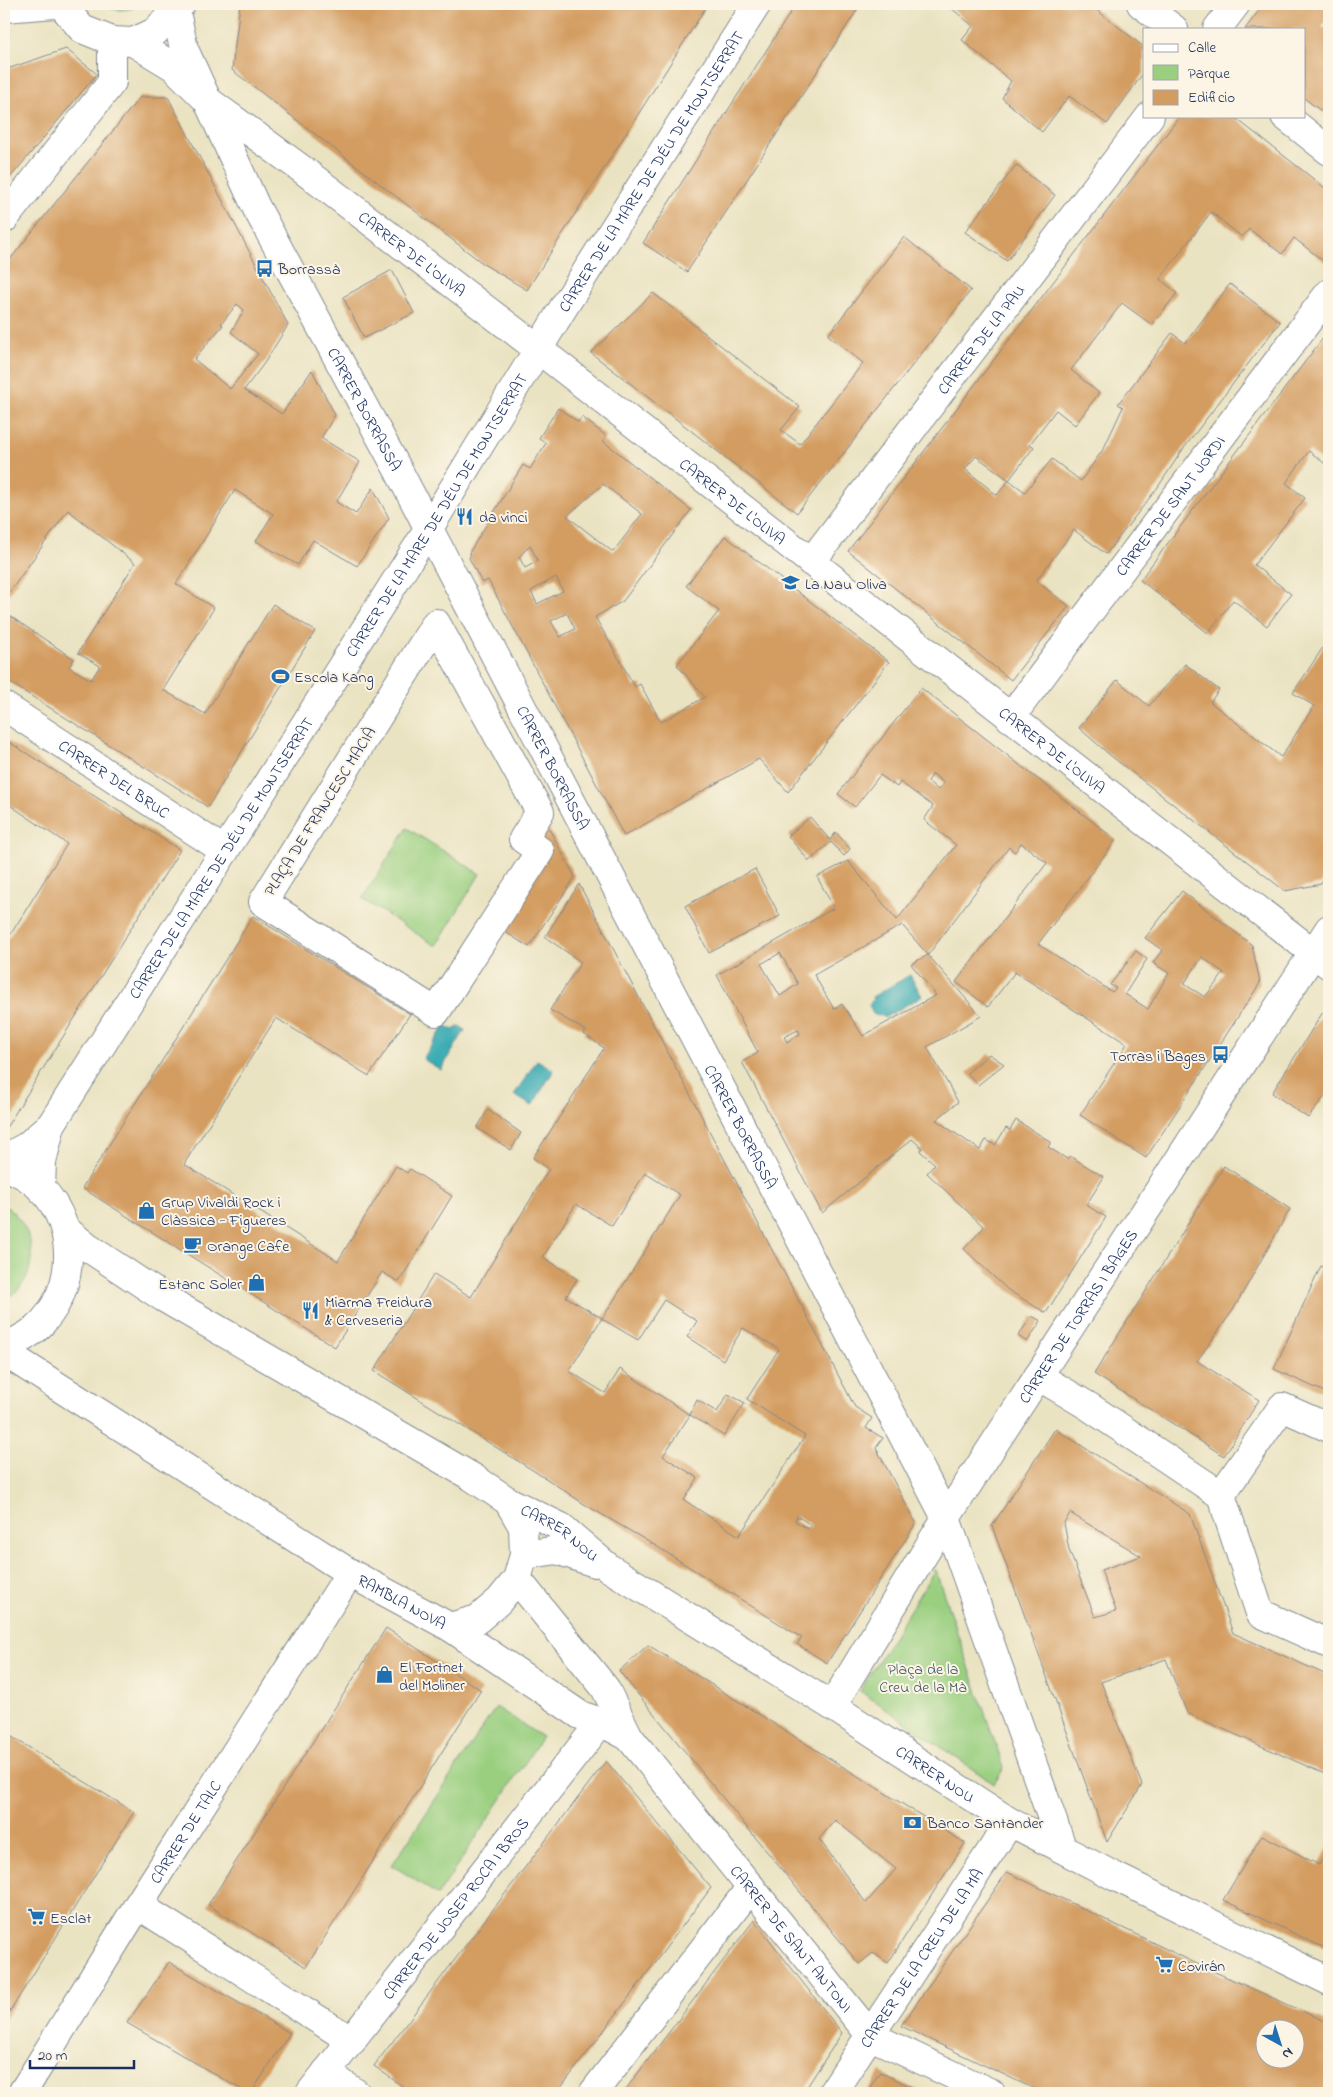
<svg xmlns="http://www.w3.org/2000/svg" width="1333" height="2097" viewBox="0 0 1333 2097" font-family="'Indie Flower',sans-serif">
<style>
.green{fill:#9acf80;stroke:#5a7f6f}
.water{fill:#38abb2;stroke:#2a6d88}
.building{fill:#d39c61;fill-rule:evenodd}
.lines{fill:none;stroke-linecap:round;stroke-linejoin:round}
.street-casing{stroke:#828990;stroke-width:30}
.secondary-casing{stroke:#828990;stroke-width:30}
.street{stroke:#fff;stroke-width:28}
.secondary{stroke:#fff;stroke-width:28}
.labels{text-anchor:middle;stroke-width:4;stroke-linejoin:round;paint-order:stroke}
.street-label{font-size:16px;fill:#1b2f5e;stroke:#fcf5e5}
.poi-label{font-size:16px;fill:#1b2f5e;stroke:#fcf5e5;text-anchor:start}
.park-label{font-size:16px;fill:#3b5766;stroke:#fcf5e5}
</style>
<rect width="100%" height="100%" fill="#fcf5e5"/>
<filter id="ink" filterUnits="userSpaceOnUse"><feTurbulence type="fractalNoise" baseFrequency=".02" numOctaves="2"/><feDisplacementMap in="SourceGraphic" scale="10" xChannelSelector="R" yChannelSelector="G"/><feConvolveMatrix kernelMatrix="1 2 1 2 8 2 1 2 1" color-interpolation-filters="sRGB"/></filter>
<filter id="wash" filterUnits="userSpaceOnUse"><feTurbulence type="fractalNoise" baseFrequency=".0096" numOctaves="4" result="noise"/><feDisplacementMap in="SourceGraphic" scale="20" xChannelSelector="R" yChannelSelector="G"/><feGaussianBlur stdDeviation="1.12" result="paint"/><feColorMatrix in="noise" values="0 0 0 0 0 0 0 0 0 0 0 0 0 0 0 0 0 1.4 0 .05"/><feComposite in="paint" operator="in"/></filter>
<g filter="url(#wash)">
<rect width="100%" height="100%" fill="#eae3c2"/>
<!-- green -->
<path class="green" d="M100,4H140C128,13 112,11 100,4Z
M407,828L480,874L436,946L362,899Z
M4,1205C39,1228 42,1279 4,1301Z
M935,1569L1004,1768L994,1784L860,1691Z
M496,1707L542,1737L438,1895L392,1865Z"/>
<!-- water -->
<path class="water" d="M910,975L922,996L884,1018L882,1016L873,1014L869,1006L873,999L872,997Z
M445,1025L453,1030L460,1026L465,1030L441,1070L423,1059Z
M537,1060L554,1070L532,1106L514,1095Z"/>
<g id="blocks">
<!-- building -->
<path class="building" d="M240,4H708L527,290L485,265L232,70Z
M796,4H861L687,272L643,243Z
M946,4H1089L1144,47V72L1107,124L1069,96L1042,132L1002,98L1011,81L962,40L973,26Z
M1264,4H1329V17L1322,27L1329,32V117L1304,98V29H1245Z
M66,49L97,74L4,185V70Z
M140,97H168L288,325L265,362L244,390L282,414L312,370L335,415L321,438L360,462L336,502L356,514L373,488L389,518L357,566L313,540L298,565L256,541L273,514L235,490L176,584L214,608L163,690L205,714L273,604L315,631L208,807L4,679V612L74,659L69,667L91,680L100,666L78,653L135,563L68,510L4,600V267ZM237,304L244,310L231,332L258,354L230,389L194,359L223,325L221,324Z
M1180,116H1233L1329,191V259L1326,263L1294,238L1282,254L1249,229L1242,237L1211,212L1160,279L1177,293L1152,325L1122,303L1071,370L1099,393L1075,425L1056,410L1030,444L1034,447L1009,480L976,456L965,469L997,495L1009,480L1025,492L1052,459L1081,481L1104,448L1123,407L1118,404L1172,333L1185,343L1230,284L1280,322L1181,452L1158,487L1106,554L1074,530L1036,581L1069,606L1011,680L848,551Z
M1016,165L1055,195L1007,261L965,232Z
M904,237L971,290L797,513L591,353L653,293L800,407L781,430L800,444L863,363L828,335Z
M392,270L414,313L364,338L343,297Z
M1329,330V467L1309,451L1286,483L1305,498L1254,565L1291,594L1267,626L1233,600L1208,633L1140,580Z
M558,408L578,422L582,417L606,436L603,441L691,510L623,601L595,617L635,687L640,684L661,722L705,697L677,665L719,611L686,586L725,536L889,662L788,792L759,759L624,836L488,580L482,583L469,558L471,554L469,553L523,465L530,469L546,443L539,438ZM603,484L642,514L613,552L567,516ZM530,545L538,561L525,568L519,557ZM556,577L563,591L537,604L531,591ZM567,613L575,629L560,637L551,621Z
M1329,638V871L1321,884L1285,891L1111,756L1079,728L1117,680L1149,706L1185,664L1219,690L1210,702L1281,757L1314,706L1293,693Z
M921,688L1116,840L1038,944L1112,992L1116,988L1110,985L1136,951L1147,959L1125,994L1148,1009L1169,973L1153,963L1162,950L1145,938L1182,891L1252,945L1260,983L1146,1158L1080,1115L1127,1044L1015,972L988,1007L956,982L1047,863L1021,843L1015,852L1009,847L928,955L902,925L814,975L834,1009L842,1004L863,1036L936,995L911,964L928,955L981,1016L927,1047L958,1102L936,1120L980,1150L986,1140L995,1145L1006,1128L1010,1130L1016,1120L1051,1142L1048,1147L1067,1159L1070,1156L1104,1177L1086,1205L1106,1217L1046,1313L1008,1290L964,1249L984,1227L927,1173L935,1164L920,1151L922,1148L912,1139L822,1213L742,1062L758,1053L717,975L834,908L817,877L848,861L897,920L956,845L924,820L933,806L900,782L897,787L880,775L855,807L838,794ZM933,774L944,783L938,790L928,781ZM780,953L798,984L780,996L761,964ZM1202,957L1224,973L1205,997L1184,984ZM798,1030L800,1034L787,1042L784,1037Z
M4,739L180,850L4,1131V945L67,844L4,801Z
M540,812L575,877L529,947L502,930Z
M810,817L830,840L836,832L850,849L844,856L831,842L809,861L788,836Z
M755,869L780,916L709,953L685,906Z
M579,884L855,1407L872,1418L866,1428L883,1438L876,1448L916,1523L827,1663L797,1644L802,1638L656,1546L584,1504L550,1481L374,1371L434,1274L471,1297L549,1169L533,1158L604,1048L584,1034L586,1031L550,1010L581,962L545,937ZM645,1173L680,1195L602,1319L638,1340L664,1300L697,1321L687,1337L723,1360L743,1328L779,1349L747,1399L805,1436L739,1536L684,1500L698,1478L663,1456L690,1415L620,1369L605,1393L569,1371L602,1318L566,1297L577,1279L543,1257L576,1204L612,1226ZM797,1516L811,1525L808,1529L795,1521Z
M253,916L410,1014L369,1076L276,1018L184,1164L338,1261L396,1166L407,1173L410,1169L452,1196L399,1282L382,1272L335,1347L82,1188Z
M1329,1010V1091L1308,1118L1272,1093L1323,1012Z
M989,1054L1004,1064L978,1085L967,1073Z
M488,1110L521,1133L511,1150L477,1128Z
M1224,1166L1290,1209L1233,1310L1197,1361L1259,1400L1224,1456L1094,1374Z
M1321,1266L1329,1270V1394L1274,1369Z
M1032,1316L1041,1321L1027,1342L1018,1336Z
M728,1394L745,1403L724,1436L690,1415L697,1400L717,1412Z
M1055,1429L1190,1514L1233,1633L1329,1676V1776L1187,1713L1166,1659L1101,1682L1142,1785L1107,1842L992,1526ZM1070,1513L1141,1556L1101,1570L1116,1611L1095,1617L1069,1550L1064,1523Z
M386,1628L481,1690L306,1967L208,1905Z
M648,1645L965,1843L888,1963L873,1953L859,1964L619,1671ZM835,1820L896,1869L866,1903L819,1839Z
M4,1732L134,1812L4,2021Z
M606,1761L711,1888L557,2093H412L374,2066Z
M1262,1835L1319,1865L1329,1846V1950L1223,1900Z
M1007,1872L1195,1963L1329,2023V2093H1043L901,2026ZM1266,2030H1296V2060H1266Z
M754,1920L842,2033L803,2093H623Z
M169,1962L290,2033L251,2093H247L127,2023Z
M880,2072L924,2093H866Z"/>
</g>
</g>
<g filter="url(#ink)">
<use href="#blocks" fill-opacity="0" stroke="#828990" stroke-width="1"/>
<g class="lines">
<defs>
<g id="street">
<path d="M1141,4L1174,29"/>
<path id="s1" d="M176,12L184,49L256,207L396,466L946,1518L1062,1847"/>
<path d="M1217,29L1236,4"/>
<path id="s2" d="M133,42L174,67L207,100L303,170L538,349L1329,965"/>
<path d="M1285,116L1329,151"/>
<path d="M4,219L112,82V41"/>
<path id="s3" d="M811,562L1150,116"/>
<path d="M436,623L540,812L523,839L540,851L436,1012L263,902Z"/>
<path id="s4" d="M4,706L225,851"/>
<path id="s5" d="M1010,718L1329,293"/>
<path d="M66,1230L87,1247L164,1298L472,1477L508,1501L523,1527L524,1555L517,1579L499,1601L478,1619L450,1627"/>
<path d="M1038,1376L1088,1406L1221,1495"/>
<path d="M1221,1495L1260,1613L1329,1644"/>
<path d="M1221,1495L1282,1407L1329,1428"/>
<path id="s6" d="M508,1501L561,1527L609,1568L832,1706L1010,1822L1116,1877L1329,1981"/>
<path d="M524,1555L557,1550L595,1563"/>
<path d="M517,1579L605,1688L629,1737"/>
<path id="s7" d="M832,1706L946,1518L1329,929"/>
<path d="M138,1905L352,2041"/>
<path d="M326,2072L356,2093"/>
<path id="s8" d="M22,2093L138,1905L350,1573"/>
<path id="s9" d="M310,2093L601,1722"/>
<path d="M593,2093L751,1887"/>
<path id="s10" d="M832,2093L1010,1822"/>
</g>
<g id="secondary">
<path d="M61,4L82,29L112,41L133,42L155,32L181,4"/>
<path d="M4,8L55,4"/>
<path id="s11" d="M4,1159L27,1146L51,1125L428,530L565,305L757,4"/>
<path d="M4,1167C10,1169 16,1171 22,1174C75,1204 83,1279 42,1323C32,1334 18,1341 4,1347"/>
<path d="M41,1189L42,1162L51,1125"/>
<path id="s12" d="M4,1352L350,1573L450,1627L580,1715L601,1722L629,1737L871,2036L991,2093"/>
</g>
</defs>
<!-- street casing -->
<use href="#street" class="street-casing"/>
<!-- secondary casing -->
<use href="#secondary" class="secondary-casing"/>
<!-- street -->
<use href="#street" class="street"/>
<!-- secondary -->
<use href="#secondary" class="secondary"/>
</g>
</g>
<!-- icons -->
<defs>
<symbol id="bus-bare" viewBox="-9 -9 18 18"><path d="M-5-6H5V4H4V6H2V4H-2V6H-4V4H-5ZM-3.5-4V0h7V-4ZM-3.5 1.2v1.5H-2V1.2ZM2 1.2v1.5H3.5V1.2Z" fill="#1f6fb2" stroke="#fcf5e5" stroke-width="2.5" paint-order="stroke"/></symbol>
<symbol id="restaurant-bare" viewBox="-9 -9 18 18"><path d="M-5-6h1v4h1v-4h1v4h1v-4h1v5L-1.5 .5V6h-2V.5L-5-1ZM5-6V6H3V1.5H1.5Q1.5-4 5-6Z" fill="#1f6fb2" stroke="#fcf5e5" stroke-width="2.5" paint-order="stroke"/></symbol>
<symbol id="school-bare" viewBox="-9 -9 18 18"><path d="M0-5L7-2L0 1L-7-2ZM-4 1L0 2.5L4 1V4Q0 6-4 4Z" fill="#1f6fb2" stroke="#fcf5e5" stroke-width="2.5" paint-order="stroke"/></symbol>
<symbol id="stadium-bare" viewBox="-9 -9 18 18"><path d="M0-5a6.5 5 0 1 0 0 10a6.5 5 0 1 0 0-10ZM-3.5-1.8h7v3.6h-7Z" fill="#1f6fb2" stroke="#fcf5e5" stroke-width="2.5" paint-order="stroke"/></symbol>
<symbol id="shop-bare" viewBox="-9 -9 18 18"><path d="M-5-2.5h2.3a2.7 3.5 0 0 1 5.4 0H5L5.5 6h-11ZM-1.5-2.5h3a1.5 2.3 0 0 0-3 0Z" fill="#1f6fb2" stroke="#fcf5e5" stroke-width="2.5" paint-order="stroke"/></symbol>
<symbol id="cafe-bare" viewBox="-9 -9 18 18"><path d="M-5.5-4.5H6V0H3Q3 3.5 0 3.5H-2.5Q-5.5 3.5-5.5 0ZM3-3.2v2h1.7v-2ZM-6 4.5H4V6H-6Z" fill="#1f6fb2" stroke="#fcf5e5" stroke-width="2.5" paint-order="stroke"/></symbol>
<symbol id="bank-bare" viewBox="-9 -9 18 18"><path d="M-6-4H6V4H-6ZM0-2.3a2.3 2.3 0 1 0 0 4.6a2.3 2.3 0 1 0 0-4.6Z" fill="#1f6fb2" stroke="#fcf5e5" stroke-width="2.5" paint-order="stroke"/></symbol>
<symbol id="supermarket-bare" viewBox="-9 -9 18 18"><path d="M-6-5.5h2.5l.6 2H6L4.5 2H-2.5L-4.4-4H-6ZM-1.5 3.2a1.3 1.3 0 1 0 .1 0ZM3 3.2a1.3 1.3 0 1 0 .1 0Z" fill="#1f6fb2" stroke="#fcf5e5" stroke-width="2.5" paint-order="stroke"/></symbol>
</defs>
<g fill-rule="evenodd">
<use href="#bus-bare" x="252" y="256" width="25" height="25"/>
<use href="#restaurant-bare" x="452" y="504" width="25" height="25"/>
<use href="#school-bare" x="778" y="570" width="25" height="25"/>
<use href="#stadium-bare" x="268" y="664" width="25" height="25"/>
<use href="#bus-bare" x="1208" y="1042" width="25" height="25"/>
<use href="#shop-bare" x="134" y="1198" width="25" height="25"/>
<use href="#cafe-bare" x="180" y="1232" width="25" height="25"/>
<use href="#shop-bare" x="244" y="1270" width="25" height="25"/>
<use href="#restaurant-bare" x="298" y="1298" width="25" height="25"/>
<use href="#shop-bare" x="372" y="1662" width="25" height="25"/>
<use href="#bank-bare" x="900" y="1810" width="25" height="25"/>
<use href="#supermarket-bare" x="24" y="1904" width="25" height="25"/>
<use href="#supermarket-bare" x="1152" y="1952" width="25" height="25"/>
</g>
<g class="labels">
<!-- street labels -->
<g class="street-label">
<text dy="6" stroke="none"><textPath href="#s11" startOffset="1185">CARRER DE LA MARE DE DÉU DE MONTSERRAT</textPath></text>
<text dy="6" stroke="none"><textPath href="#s2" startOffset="351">CARRER DE L'OLIVA</textPath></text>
<text dy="6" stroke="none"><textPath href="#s3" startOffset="280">CARRER DE LA PAU</textPath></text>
<text dy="6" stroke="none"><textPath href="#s1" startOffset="441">CARRER BORRASSÀ</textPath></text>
<text dy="6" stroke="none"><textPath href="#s2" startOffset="756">CARRER DE L'OLIVA</textPath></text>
<text dy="6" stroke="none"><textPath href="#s5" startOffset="266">CARRER DE SANT JORDI</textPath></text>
<text dy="6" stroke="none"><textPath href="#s11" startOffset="780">CARRER DE LA MARE DE DÉU DE MONTSERRAT</textPath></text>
<text dy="6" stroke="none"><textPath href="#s2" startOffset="1161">CARRER DE L'OLIVA</textPath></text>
<text dy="6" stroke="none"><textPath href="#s1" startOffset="846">CARRER BORRASSÀ</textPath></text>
<text dy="6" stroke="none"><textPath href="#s4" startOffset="132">CARRER DEL BRUC</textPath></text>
<text transform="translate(319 811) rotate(-58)" y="6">PLAÇA DE FRANCESC MACIÀ</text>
<text dy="6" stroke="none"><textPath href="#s11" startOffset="375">CARRER DE LA MARE DE DÉU DE MONTSERRAT</textPath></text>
<text dy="6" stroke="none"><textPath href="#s1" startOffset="1251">CARRER BORRASSÀ</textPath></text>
<text dy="6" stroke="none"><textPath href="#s7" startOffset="461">CARRER DE TORRAS I BAGES</textPath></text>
<text dy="6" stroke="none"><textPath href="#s6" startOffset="61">CARRER NOU</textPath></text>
<text dy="6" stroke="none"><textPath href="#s12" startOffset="470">RAMBLA NOVA</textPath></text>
<text dy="6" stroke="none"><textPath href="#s6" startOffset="508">CARRER NOU</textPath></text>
<text dy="6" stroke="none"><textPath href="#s8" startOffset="308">CARRER DE TALC</textPath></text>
<text dy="6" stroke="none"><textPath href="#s9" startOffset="235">CARRER DE JOSEP ROCA I BROS</textPath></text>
<text dy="6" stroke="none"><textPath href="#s12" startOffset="994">CARRER DE SANT ANTONI</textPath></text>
<text dy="6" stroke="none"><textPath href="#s10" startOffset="162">CARRER DE LA CREU DE LA MÀ</textPath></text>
</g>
<!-- poi labels -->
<g class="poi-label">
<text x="278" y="274">Borrassà</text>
<text x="479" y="522">da vinci</text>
<text x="805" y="589">La Nau Oliva</text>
<text x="294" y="682">Escola Kang</text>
<text x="1206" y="1061" text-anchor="end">Torras i Bages</text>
<text x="161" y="1207">Grup Vivaldi Rock i<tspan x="161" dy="18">Clàssica - Figueres</tspan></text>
<text x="207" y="1251">Orange Cafe</text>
<text x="242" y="1289" text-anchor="end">Estanc Soler</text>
<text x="325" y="1307">Miarma Freidura<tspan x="325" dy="18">&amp; Cerveseria</tspan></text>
<text x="399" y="1672">El Fortnet<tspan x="399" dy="18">del Moliner</tspan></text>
<text x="927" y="1828">Banco Santander</text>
<text x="50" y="1923">Esclat</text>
<text x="1178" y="1971">Covirán</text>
</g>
<!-- park labels -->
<g class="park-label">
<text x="923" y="1674">Plaça de la<tspan x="923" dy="18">Creu de la Mà</tspan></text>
</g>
</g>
<!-- margin -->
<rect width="1333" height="2097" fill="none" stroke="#fcf5e5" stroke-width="20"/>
<!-- legend -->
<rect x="1143" y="28" width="162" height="90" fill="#fcf5e5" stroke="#a2a6af"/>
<rect x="1153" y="44" width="25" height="8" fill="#ffffff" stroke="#a2a6af"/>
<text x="1188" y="52" font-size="15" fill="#1b2f5e">Calle</text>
<rect x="1153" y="65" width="25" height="15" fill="#9acf80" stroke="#a2a6af"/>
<text x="1188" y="78" font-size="15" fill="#1b2f5e">Parque</text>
<rect x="1153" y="90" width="25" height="15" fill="#d39c61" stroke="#a2a6af"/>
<text x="1188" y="102" font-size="15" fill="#1b2f5e">Edificio</text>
<!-- north arrow -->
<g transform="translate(1280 2044) rotate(141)"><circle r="24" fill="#fcf5e5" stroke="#a2a6af"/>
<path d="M0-4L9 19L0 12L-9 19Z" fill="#1f6fb2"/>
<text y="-8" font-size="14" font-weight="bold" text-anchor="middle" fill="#1b2f5e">N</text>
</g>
<!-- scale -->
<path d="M30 2060v8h104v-8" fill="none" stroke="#1b2f5e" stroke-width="2.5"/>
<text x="38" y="2060" font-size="15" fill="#1b2f5e" stroke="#fcf5e5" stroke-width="4" paint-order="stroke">20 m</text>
</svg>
